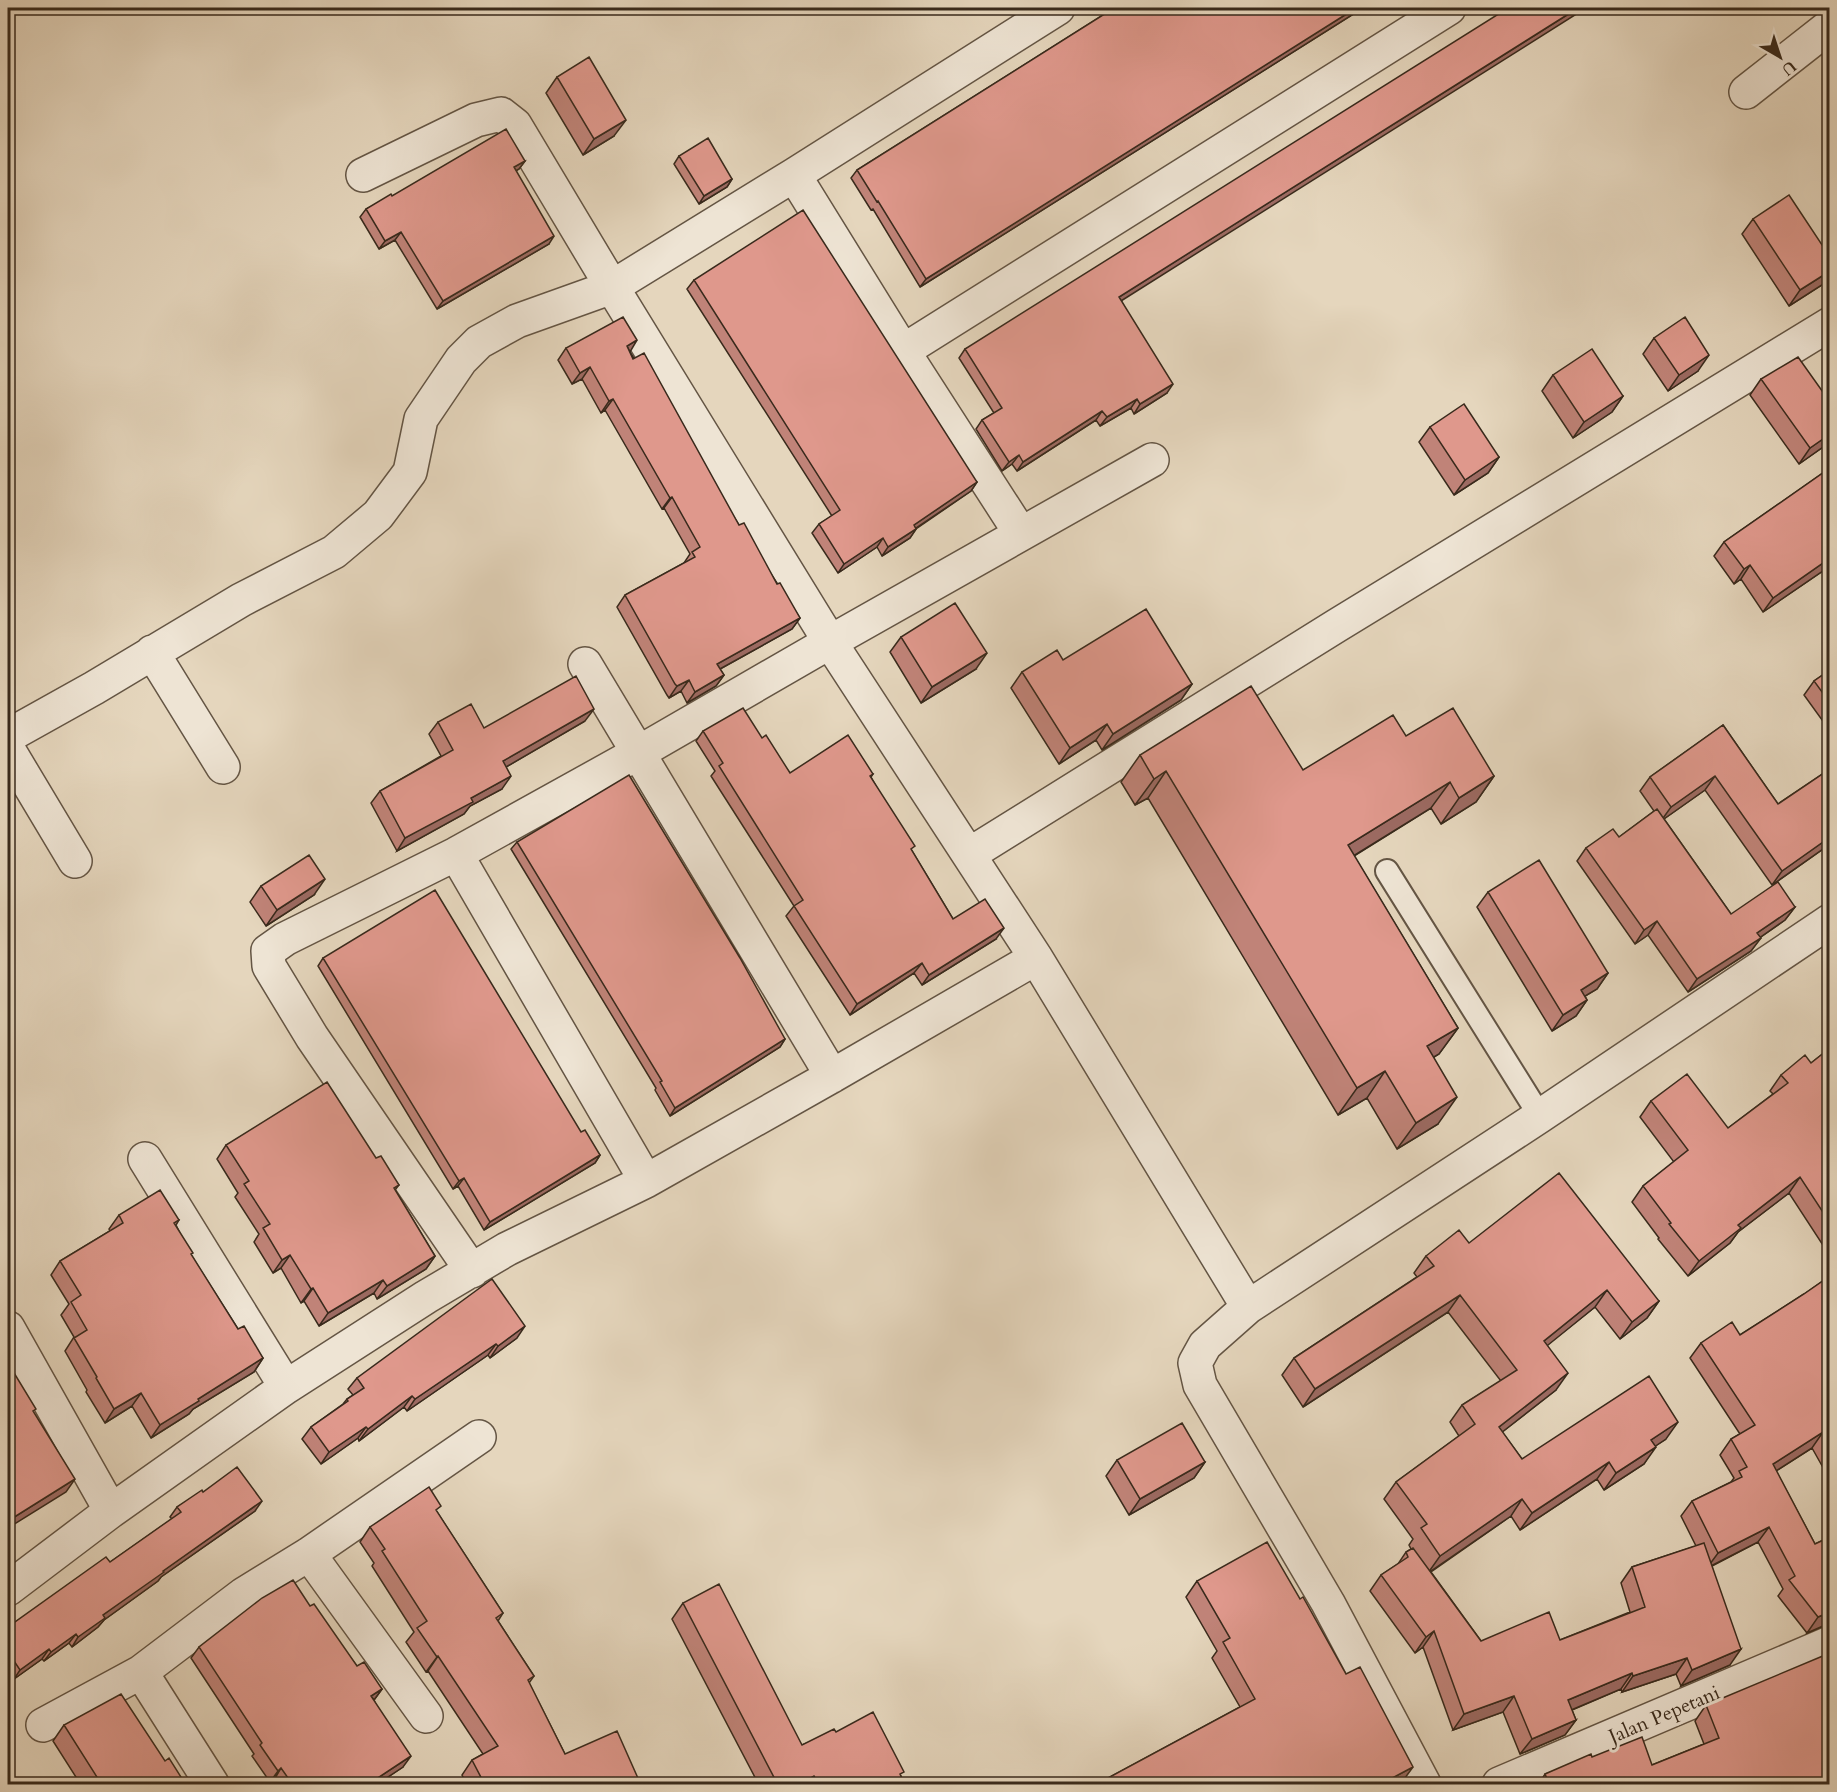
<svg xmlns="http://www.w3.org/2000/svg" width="1837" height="1792" viewBox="0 0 1837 1792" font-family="Cardo,serif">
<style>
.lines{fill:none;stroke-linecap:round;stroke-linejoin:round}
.lane-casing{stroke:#645544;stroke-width:26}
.street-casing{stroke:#645544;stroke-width:36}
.lane{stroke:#eee4d4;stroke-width:22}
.street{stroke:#eee4d4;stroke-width:33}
.wall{fill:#c08378;stroke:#392a1c;stroke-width:1.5}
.shaded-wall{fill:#9c6a62;stroke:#392a1c;stroke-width:1.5}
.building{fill:#df988c;stroke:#392a1c;stroke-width:1.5}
.labels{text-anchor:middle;stroke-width:6;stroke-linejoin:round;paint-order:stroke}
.street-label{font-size:20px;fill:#392a1c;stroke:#eee4d4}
</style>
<rect width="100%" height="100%" fill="#e5d6bd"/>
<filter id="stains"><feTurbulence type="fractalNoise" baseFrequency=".00333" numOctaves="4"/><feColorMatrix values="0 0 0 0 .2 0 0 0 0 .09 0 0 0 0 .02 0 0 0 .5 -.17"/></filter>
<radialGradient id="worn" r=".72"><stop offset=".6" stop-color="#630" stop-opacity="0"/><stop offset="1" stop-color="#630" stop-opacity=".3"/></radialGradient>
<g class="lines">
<defs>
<path id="lane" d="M1387,871L1540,1116"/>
<path id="street" d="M1746,92L1830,26
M363,175L476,120L501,114L515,125L612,287L830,642L1036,958L1248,1307
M794,175L903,351L1021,534
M903,351L1449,8
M152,652L223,767
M585,664L832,1076
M8,736L94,688L241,600L334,552L378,515L410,472L421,419L461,360L479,342L517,321L612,287L794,175L1058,8
M8,749L75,861
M456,854L646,1181
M970,854L1336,626L1830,324
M145,1159L286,1387
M472,1271L312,1037L269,966L268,951L285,939L456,854L638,753L830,642L1152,460
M8,1328L111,1511
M309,1554L426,1716
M8,1589L111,1511L286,1387L426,1297L507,1249L646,1181L832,1076L1036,958
M141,1672L212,1784
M43,1725L141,1672L244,1594L309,1554L479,1437
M1424,1784L1328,1603L1200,1385L1195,1363L1205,1345L1248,1307L1540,1116L1830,921
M1499,1784L1830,1643"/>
</defs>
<!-- lane casing -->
<use href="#lane" class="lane-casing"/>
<!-- street casing -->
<use href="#street" class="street-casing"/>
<!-- lane -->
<use href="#lane" class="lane"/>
<!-- street -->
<use href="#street" class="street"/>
</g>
<!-- wall -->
<path class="wall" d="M1114,8H1363L920,287L873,209L871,210L851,178L857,170Z
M557,77L614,136L583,155L546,93Z
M679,156L732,179L727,187L699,204L674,164Z
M525,161L519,169L516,171L549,244L437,309L395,240L379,249L360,217L366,209L392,196Z
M1753,219L1830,257V276L1825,283L1789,306L1742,234Z
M694,280L977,482L971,491L916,529L910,538L882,556L877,547L838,573L812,533L819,524L832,516L687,289Z
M1121,300L1167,393L1134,414L1131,408L1100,426L1096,420L1017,471L1012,464L1002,471L976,429L982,420L994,413L959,358L965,349Z
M1654,338L1698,371L1668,391L1643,354Z
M566,348L630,352L739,525L800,618L792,629L720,669L724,675L716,686L687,703L681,691L669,698L667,695L617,607L625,595L684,563L690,554L664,508L662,509L605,410L601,413L582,379L572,384L558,360Z
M1553,375L1623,396L1612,412L1573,438L1542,391Z
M1761,379L1830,402V442L1799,464L1750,395Z
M1430,427L1499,457L1488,473L1454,495L1419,442Z
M1830,468V566L1763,612L1741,579L1734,584L1714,556L1724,542Z
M901,637L976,669L921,703L890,652Z
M1063,660L1192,684L1181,700L1102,750L1096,740L1059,764L1011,688L1022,672Z
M1830,670V731L1804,695L1814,681Z
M585,721L506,767L502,789L470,806L464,814L397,851L371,803L380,791L441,756L429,734L438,722L484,728Z
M1723,725L1778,804L1830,769V844L1772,885L1705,790L1664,819L1731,914L1795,907L1785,920L1761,937L1751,951L1688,992L1648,935L1635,944L1577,861L1586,848L1619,837L1654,811L1640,791L1650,777Z
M703,731L762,738L790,773L873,774L871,777L912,851L953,919L996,939L922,985L914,973L850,1015L786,916L794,906L711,776L715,771L696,741Z
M1406,736L1494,776L1476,802L1441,824L1431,808L1354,856L1458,1028L1439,1054L1434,1057L1438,1124L1397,1149L1367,1098L1338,1115L1148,798L1135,805L1121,782L1140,755L1303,770Z
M517,842L785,1039L780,1047L670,1116L655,1090L656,1088L511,849Z
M261,886L314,895L266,926L250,902Z
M1488,892L1608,973L1597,989L1585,996L1587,1000L1576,1016L1552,1031L1477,907Z
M323,958L581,1132L600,1155L595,1163L484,1230L458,1186L453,1189L318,966Z
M1830,1048V1256L1789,1193L1738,1232L1730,1243L1688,1276L1658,1239L1659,1238L1632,1202L1643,1186L1674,1162L1640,1117L1651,1101L1728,1128L1773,1094L1770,1091L1781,1075L1811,1063Z
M226,1145L376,1158L399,1185L395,1190L435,1256L426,1269L377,1299L374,1293L319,1326L304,1301L301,1303L281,1268L273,1273L254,1242L259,1234L235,1197L238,1193L217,1159Z
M119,1215L179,1220L176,1225L191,1255L238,1329L263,1358L254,1372L193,1409L189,1414L151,1438L132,1406L105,1423L86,1392L87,1390L65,1351L74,1337L61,1315L69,1304L51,1275L60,1261L110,1231L109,1229Z
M1469,1243L1659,1301L1647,1318L1620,1339L1595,1307L1547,1345L1556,1390L1502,1432L1522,1459L1666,1439L1655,1446L1644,1464L1604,1490L1597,1479L1520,1530L1511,1516L1431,1572L1481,1641L1560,1640L1630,1612L1621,1583L1632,1567L1696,1546L1681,1516L1692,1501L1731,1482L1734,1478L1720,1455L1731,1439L1740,1434L1690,1358L1701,1343L1740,1335L1804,1294L1830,1276V1480L1812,1448L1776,1471L1815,1544L1830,1537V1625L1823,1626L1807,1633L1778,1596L1783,1589L1758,1542L1712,1566L1730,1665L1681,1686L1676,1674L1622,1692L1621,1689L1572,1710L1576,1720L1565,1735L1520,1754L1503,1712L1453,1730L1423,1647L1415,1653L1370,1591L1381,1575L1398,1564L1406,1552L1411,1549L1409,1545L1413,1539L1384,1499L1396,1482L1459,1436L1450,1422L1462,1405L1501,1381L1448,1312L1303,1407L1282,1375L1294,1358L1417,1277L1414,1273L1426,1256Z
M517,1338L490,1358L488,1355L407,1411L404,1407L359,1441L358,1438L321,1464L302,1439L311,1427L343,1404L347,1399L353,1395L348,1389L357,1378Z
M1117,1460L1205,1462L1194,1478L1129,1515L1106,1476Z
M203,1492L255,1511L161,1577L158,1581L104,1620L98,1627L72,1647L69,1643L44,1661L42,1659L14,1679L8,1671V1627L110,1562L172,1519L170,1517L177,1507Z
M437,1512L503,1613L498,1621L534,1676L529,1683L565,1754L641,1785H467L462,1775L472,1760L483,1754L428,1671L426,1672L406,1642L414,1632L372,1566L374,1563L360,1542L370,1527Z
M1197,1581L1402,1782L1398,1785H1095L1240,1707L1212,1658L1217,1651L1186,1597Z
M683,1603L802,1745L836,1732L901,1776L905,1785H759L672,1619Z
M310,1606L357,1666L382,1689L374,1700L403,1767L376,1785H277L274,1780L270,1782L252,1756L254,1754L191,1658L199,1647Z
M1706,1705L1830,1785H1538L1545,1774L1592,1757L1652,1765L1704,1744L1695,1721Z
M64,1725L165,1761L186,1785H81L53,1741Z"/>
<!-- shaded-wall -->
<path class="shaded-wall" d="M1356,8H1363L920,287L926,279Z
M1578,8H1586L1113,306L1119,297Z
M626,120L614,136L583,155L594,139Z
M525,161L519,169L508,175L514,167Z
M732,179L727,187L699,204L704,196Z
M401,232L395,240L379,249L385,241Z
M554,236L549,244L437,309L443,301Z
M1830,271V276L1825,283L1789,306L1800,290Z
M637,340L630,352L627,346Z
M1709,355L1698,371L1668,391L1679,375Z
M590,367L582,379L572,384L580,373Z
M1173,384L1167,393L1134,414L1140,404Z
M1623,396L1612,412L1573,438L1584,422Z
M613,399L605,410L601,413L609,401Z
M1137,399L1131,408L1100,426L1107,417Z
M1102,411L1096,420L1017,471L1023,462Z
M1830,434V442L1799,464L1810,448Z
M1019,455L1012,464L1002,471L1009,462Z
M1499,457L1488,473L1454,495L1465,480Z
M977,482L971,491L907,534L914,525Z
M672,497L664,508L662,509L670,498Z
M916,529L910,538L882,556L888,547Z
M883,538L877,547L838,573L844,564Z
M1830,558V566L1763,612L1773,598Z
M1750,565L1741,579L1734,584L1744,569Z
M800,618L792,629L709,675L717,664Z
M987,653L976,669L921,703L932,687Z
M724,675L716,686L687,703L695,692Z
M689,680L681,691L669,698L677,686Z
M1192,684L1181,700L1102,750L1113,734Z
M594,709L585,721L494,774L503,761Z
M1107,724L1096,740L1059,764L1070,748Z
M1166,771L1148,798L1135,805L1154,779Z
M511,776L502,789L470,806L464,814L397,851L405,838L471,798Z
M1494,776L1476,802L1441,824L1459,798Z
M1715,776L1705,790L1661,821L1671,807Z
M1450,782L1431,808L1329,871L1348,845Z
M1830,837V844L1772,885L1782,871Z
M325,879L314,895L266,926L277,910Z
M1795,907L1785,920L1752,943L1761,938L1751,951L1688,992L1697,979L1757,933Z
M1657,921L1648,935L1635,944L1644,930Z
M1004,928L996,939L922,985L929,975Z
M922,963L914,973L850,1015L857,1004Z
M1608,973L1597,989L1570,1005L1581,990Z
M1587,1000L1576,1016L1552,1031L1563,1015Z
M1458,1028L1439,1054L1408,1072L1427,1046Z
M785,1039L780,1047L670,1116L675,1108Z
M1385,1071L1367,1098L1338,1115L1357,1088Z
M1457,1097L1438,1124L1397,1149L1416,1123Z
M600,1155L595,1163L484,1230L490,1222Z
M1800,1177L1789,1193L1738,1232L1730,1243L1688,1276L1699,1261L1738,1225Z
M464,1178L458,1186L453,1189L459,1181Z
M290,1255L281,1268L273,1273L282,1260Z
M435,1256L426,1269L377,1299L387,1286Z
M383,1280L374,1293L319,1326L328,1313Z
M313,1288L304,1301L301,1303L311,1289Z
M1607,1290L1595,1307L1532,1358L1544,1341Z
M1460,1295L1448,1312L1303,1407L1315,1389Z
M1659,1301L1647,1318L1620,1339L1632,1322Z
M525,1326L517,1338L490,1358L498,1346Z
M496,1344L488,1355L407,1411L415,1399Z
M263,1358L254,1372L193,1409L189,1414L151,1438L160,1425L198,1399Z
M1568,1373L1556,1390L1487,1444L1499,1427Z
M141,1393L132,1406L105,1423L114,1409Z
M412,1396L404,1407L359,1441L368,1429Z
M1678,1422L1666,1439L1639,1457L1651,1440Z
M366,1427L358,1438L321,1464L329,1452Z
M1823,1432L1812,1448L1762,1480L1773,1464Z
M1656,1447L1644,1464L1604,1490L1616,1473Z
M1205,1462L1194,1478L1129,1515L1140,1499Z
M1609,1462L1597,1479L1520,1530L1532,1513Z
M75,1479L66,1492L8,1528V1521Z
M1522,1499L1511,1516L1428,1573L1440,1556Z
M262,1501L255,1511L161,1577L158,1581L104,1620L98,1627L72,1647L78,1637L103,1615L163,1571Z
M1769,1527L1758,1542L1707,1568L1718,1553Z
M1830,1612V1625L1823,1626L1807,1633L1818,1617Z
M1434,1631L1423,1647L1415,1653L1426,1637Z
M76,1634L69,1643L44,1661L51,1652Z
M49,1649L42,1659L14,1679L20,1670Z
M1741,1649L1730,1665L1681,1686L1692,1670Z
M438,1656L428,1671L426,1672L437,1657Z
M1687,1658L1676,1674L1622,1692L1633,1676Z
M1632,1673L1621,1689L1557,1716L1568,1700Z
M382,1689L374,1700L371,1696Z
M1514,1696L1503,1712L1453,1730L1464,1714Z
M1576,1720L1565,1735L1520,1754L1532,1739Z
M411,1756L403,1767L376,1785H367Z
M1413,1767L1402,1782L1398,1785H1379Z
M281,1768L274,1780L270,1782L278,1771Z
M814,1776L808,1785H798Z
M1343,1779L1339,1785H1332Z"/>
<!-- building -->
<path class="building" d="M1114,8H1356L926,279L878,201L877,202L857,170Z
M1508,8H1578L1119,297L1173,384L1140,404L1137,399L1107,417L1102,411L1023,462L1019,455L1009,462L982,420L1002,408L965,349Z
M589,57L626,120L594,139L557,77Z
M506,129L525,161L514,167L554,236L443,301L401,232L385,241L366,209L391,194L392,196Z
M708,138L732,179L704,196L679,156Z
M1789,195L1830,257V271L1800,290L1753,219Z
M803,210L977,482L914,525L916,529L888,547L883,538L844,564L819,524L840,510L694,280Z
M623,317L637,340L627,346L633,359L644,353L739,525L744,523L777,584L780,583L800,618L717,664L724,675L695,692L689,680L677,686L675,684L625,595L695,557L692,552L700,547L672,497L670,498L613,399L609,401L590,367L580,373L566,348Z
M1685,317L1709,355L1679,375L1654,338Z
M1592,349L1623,396L1584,422L1553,375Z
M1798,357L1830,402V434L1810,448L1761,379Z
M1464,404L1499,457L1465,480L1430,427Z
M1830,468V558L1773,598L1750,565L1744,569L1724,542Z
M955,603L987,653L932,687L901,637Z
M1146,609L1192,684L1113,734L1107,724L1070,748L1022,672L1057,650L1063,660Z
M1830,670V703L1814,681Z
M576,676L594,709L503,761L511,776L471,798L473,802L405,838L380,791L453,750L438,722L471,704L484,728Z
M1251,686L1303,770L1393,715L1406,736L1453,708L1494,776L1459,798L1450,782L1348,845L1458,1028L1427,1046L1457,1097L1416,1123L1385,1071L1357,1088L1166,771L1154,779L1140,755Z
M743,708L762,738L766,735L790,773L848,735L873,774L870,776L915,846L911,849L953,919L985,899L1004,928L929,975L922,963L857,1004L794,906L803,900L719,766L723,763L703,731Z
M1723,725L1778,804L1830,769V837L1782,871L1715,776L1671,807L1650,777Z
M629,775L740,958L785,1039L675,1108L660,1082L662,1081L517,842Z
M1657,809L1731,914L1778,882L1795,907L1757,933L1761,938L1697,979L1657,921L1644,930L1586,848L1613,829L1619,837Z
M309,855L325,879L277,910L261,886Z
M1539,860L1608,973L1581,990L1587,1000L1563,1015L1488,892Z
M435,890L581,1132L585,1130L600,1155L490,1222L464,1178L459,1181L323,958Z
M1830,1048V1223L1800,1177L1738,1225L1741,1228L1699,1261L1669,1224L1671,1223L1643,1186L1688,1150L1651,1101L1687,1074L1728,1128L1788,1083L1781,1075L1805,1055L1811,1063Z
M327,1082L376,1158L381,1156L399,1185L394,1188L435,1256L387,1286L383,1280L328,1313L313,1288L311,1289L290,1255L282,1260L263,1228L270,1224L244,1184L249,1181L226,1145Z
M1559,1173L1659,1301L1632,1322L1607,1290L1544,1341L1568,1373L1499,1427L1522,1459L1649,1376L1678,1422L1651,1440L1656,1447L1616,1473L1609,1462L1532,1513L1522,1499L1440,1556L1421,1528L1427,1524L1396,1482L1475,1424L1462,1405L1517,1370L1460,1295L1315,1389L1294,1358L1434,1266L1426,1256L1459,1230L1469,1243Z
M160,1190L179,1220L174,1223L193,1253L191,1254L238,1329L244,1326L263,1358L198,1399L199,1401L160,1425L141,1393L114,1409L96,1378L97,1377L74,1338L87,1330L71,1302L81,1295L60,1261L123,1223L119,1215Z
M1830,1276V1445L1823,1432L1773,1464L1815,1544L1830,1537V1612L1818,1617L1789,1580L1795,1576L1769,1527L1718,1553L1692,1501L1742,1477L1739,1471L1747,1467L1731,1439L1755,1425L1701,1343L1732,1322L1740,1335L1804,1294Z
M492,1279L525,1326L498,1346L496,1344L415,1399L412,1396L368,1429L366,1427L329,1452L311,1427L348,1401L347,1399L364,1388L357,1378Z
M8,1363L36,1409L33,1411L75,1479L8,1521Z
M1182,1423L1205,1462L1140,1499L1117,1460Z
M237,1467L262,1501L163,1571L164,1572L103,1615L105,1618L78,1637L76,1634L51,1652L49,1649L20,1670L8,1652V1627L106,1557L110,1562L181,1512L177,1507L202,1490L203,1492Z
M429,1487L441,1506L436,1510L503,1613L496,1618L534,1676L528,1680L565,1754L617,1731L641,1785H485L472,1760L498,1746L438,1656L437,1657L417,1628L427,1621L382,1551L385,1549L370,1527Z
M1267,1542L1300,1599L1303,1597L1346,1674L1360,1667L1413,1767L1379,1785H1346L1343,1779L1332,1785H1095L1255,1699L1223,1642L1230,1638L1197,1581Z
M1704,1543L1741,1649L1692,1670L1687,1658L1633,1676L1632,1673L1568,1700L1576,1720L1532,1739L1514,1696L1464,1714L1434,1631L1426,1637L1381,1575L1408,1557L1406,1552L1413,1548L1481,1641L1549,1612L1560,1640L1645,1607L1632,1567Z
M293,1580L310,1606L314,1604L357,1666L364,1662L382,1689L371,1696L411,1756L367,1785H293L281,1768L278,1771L260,1745L262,1743L199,1647L262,1598Z
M719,1584L802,1745L834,1729L836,1732L873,1712L904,1772L900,1774L905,1785H819L814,1776L798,1785H778L683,1603Z
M1830,1653V1785H1539L1548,1781L1545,1774L1591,1754L1592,1757L1642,1737L1652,1765L1719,1738L1706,1705Z
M121,1694L165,1761L169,1758L186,1785H102L64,1725Z"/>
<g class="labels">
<!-- street labels -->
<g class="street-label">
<text transform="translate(1664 1714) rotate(-23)" y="7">Jalan Pepetani</text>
</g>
</g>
<!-- margin -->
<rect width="1837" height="1792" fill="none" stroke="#e5d6bd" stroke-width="30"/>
<rect x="9" y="9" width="1819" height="1774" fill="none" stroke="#392a1c" stroke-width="3"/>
<rect x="15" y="15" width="1807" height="1762" fill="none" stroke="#392a1c" stroke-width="1.5"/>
<!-- north arrow -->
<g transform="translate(1780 57) rotate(141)" stroke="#eee4d4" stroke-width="4.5" paint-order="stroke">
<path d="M0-4.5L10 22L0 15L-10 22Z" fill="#392a1c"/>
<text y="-9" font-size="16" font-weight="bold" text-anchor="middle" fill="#392a1c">U</text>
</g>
<rect width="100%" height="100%" filter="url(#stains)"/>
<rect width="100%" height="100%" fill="url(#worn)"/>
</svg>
